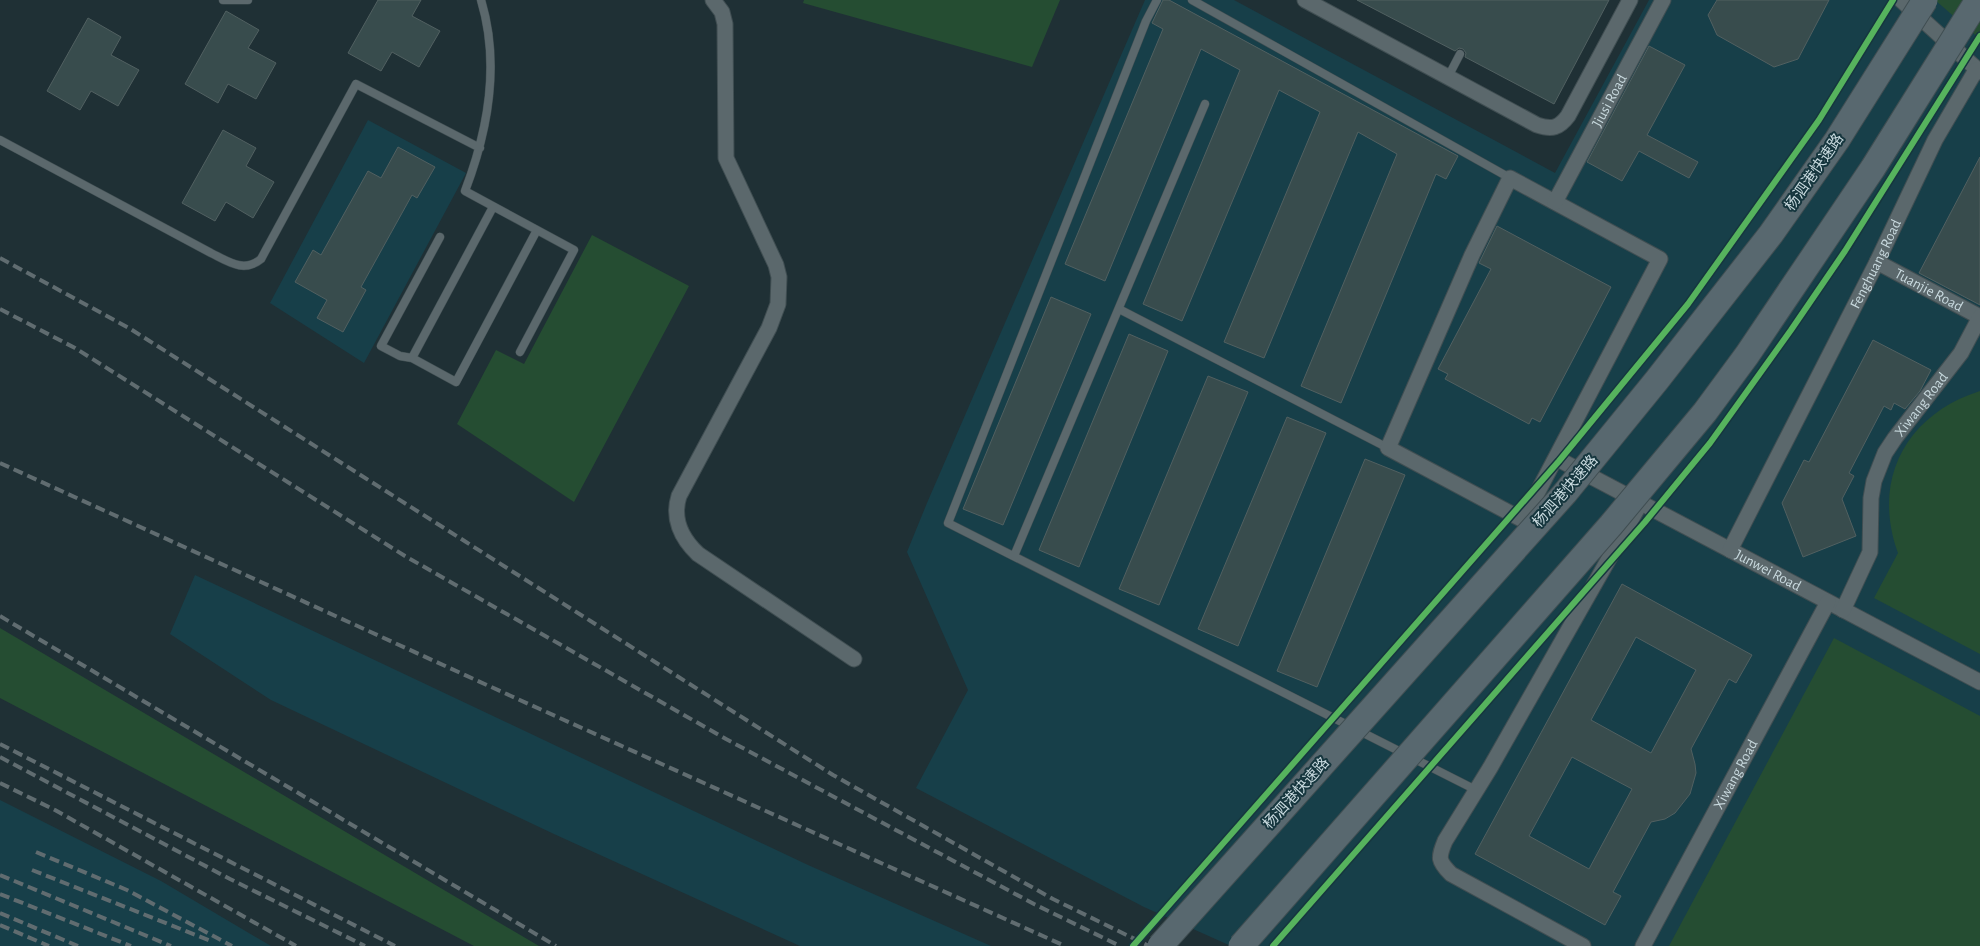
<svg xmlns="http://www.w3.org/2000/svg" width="1980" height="946" viewBox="0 0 1980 946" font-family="'Alegreya Sans','Noto Sans SC',sans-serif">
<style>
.built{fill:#173f49}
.green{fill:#254d32}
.building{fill:#384c4d;stroke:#516061;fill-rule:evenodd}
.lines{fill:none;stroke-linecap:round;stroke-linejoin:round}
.service-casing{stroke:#404e52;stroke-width:9}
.minor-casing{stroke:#404e52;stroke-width:17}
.service{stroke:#5b686c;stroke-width:8}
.minor{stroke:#5b686c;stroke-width:15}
.rail{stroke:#606c70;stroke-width:4;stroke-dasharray:10 5;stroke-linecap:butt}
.trunk-bridge-casing{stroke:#404e52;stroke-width:27;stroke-linecap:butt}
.trunk-bridge{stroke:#58686f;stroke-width:25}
.cycleway-casing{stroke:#16363e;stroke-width:9}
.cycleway{stroke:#56b35d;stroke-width:6}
.labels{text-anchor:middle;stroke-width:4;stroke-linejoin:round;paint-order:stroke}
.street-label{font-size:15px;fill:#c8d9de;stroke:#16363e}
</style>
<rect width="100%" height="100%" fill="#1f3035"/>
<!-- built -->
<path class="built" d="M1145,0H1234L1555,173L1649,0H1980V946H1231L1144,907L916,788L968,690L907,552L927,503Z
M368,120L466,173L364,363L270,303Z
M195,575L808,865L991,946H800L554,834L271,700L170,634Z
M0,800L161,881L271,946H0Z"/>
<!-- green -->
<path class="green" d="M804,0H1060L1032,67L803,3Z
M1935,0H1980V39Z
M592,235L689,286L574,502L457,424L496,350L524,364Z
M1980,391V654L1874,598L1898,553C1871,479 1907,414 1980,391Z
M0,628L539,946H474L0,698Z
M1834,638L1980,716V946H1669Z"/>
<!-- building -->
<path class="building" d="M378,0H421L412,16L440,31L419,67L392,52L381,71L348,53Z
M1163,0H1169L1458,156L1446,179L1436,174L1341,403L1301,386L1397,154L1358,132L1264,358L1224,342L1320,112L1279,90L1182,321L1143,304L1240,70L1201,49L1105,281L1065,264L1163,29L1152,23Z
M1357,0H1609L1554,104L1465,57L1466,53L1463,49L1459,48L1455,51Z
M1717,0H1829L1798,59L1774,67L1717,35L1708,15Z
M226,11L259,30L248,48L276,63L256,99L228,84L218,103L185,84Z
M88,18L121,37L111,55L139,70L118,106L91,91L80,110L47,91Z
M1649,46L1685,65L1647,135L1698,162L1689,178L1639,151L1622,181L1587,162Z
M223,130L256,148L246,166L274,182L253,218L226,202L215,221L182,203Z
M398,147L435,167L417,198L412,195L361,287L366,290L343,332L317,318L327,300L295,282L313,250L321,255L368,171L381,178Z
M1980,157V305L1919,273Z
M1497,226L1611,287L1540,422L1532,418L1529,424L1445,379L1448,374L1438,369L1491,269L1479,263Z
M1051,297L1091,314L1003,525L963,509Z
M1129,334L1168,351L1079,567L1039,550Z
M1873,340L1931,370L1920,391L1905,409L1894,403L1891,410L1884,406L1849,473L1854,476L1842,499L1856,536L1803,557L1782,503L1804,460L1809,462Z
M1208,376L1248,392L1159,605L1119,589Z
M1287,417L1326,433L1238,646L1198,629Z
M1365,459L1405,475L1317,687L1277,671Z
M1622,584L1752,655L1736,683L1729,679L1691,749L1695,764L1696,773L1690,794L1675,813L1665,819L1651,822L1613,892L1621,896L1605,925L1475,854ZM1636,637L1696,670L1651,753L1591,720ZM1572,757L1632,789L1589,869L1529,836Z"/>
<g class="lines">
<defs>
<path id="service" d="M223,0H248
M481,0C500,63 488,131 465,191L574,250L520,352
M1157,0L1146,21L948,523L1476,790
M1192,0L1510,178
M1448,77L1460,54
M0,140L211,253C229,262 244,273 261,259L356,84L480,148
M493,207L412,358L456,382L537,230
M1119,309L1388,448
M412,358L400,356L381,346L440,237
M1014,556L1205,104"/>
<g id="minor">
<path d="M713,0L722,12L725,24L726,158L776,265L779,277L778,304L769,328L679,496C672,518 681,538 698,554L854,659"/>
<path d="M1305,0L1537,125C1552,130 1559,128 1568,116L1630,0"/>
<path d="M1901,0L1980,72"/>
<path d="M1510,178L1660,259L1523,520L1388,448L1472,255Z"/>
<path id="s1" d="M1555,202L1663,0"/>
<path id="s2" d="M1877,262L1980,317"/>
<path id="s3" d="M1556,458L1980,682"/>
<path id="s4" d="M1730,550L1877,262L1935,140L1976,70"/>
<path id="s5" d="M1843,610L1870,552L1871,498L1874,481L1885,453L1895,438L1961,353L1980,317"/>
<path d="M1583,946L1451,874C1438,861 1438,858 1445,841L1490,768L1640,504"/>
<path id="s6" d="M1643,946L1828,602"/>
</g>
</defs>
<!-- service casing -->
<use href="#service" class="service-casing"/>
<!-- minor casing -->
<use href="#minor" class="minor-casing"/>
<!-- service -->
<use href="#service" class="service"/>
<!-- minor -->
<use href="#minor" class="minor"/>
<!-- rail -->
<path class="rail" d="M0,258L129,328L833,775L1053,899L1149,946
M0,309L75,348L405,556L726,739L1034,904L1120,946
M0,463L511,696L1065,946
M0,616L556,946
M0,744L395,946
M0,757L230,879L365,946
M0,783L55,810L296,946
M36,852L127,890L232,946
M32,870L211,941
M0,875L171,946
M0,894L131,946
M0,913L78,946
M0,925L49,946"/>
<defs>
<path id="trunk-bridge" d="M1160,946L1565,493L1657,380L1771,234L1837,140L1925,0
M1241,946L1611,525L1705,412L1747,355L1873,168L1978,0"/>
</defs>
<!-- trunk-bridge casing -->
<use href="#trunk-bridge" class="trunk-bridge-casing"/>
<!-- trunk-bridge -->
<use href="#trunk-bridge" class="trunk-bridge"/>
<defs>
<path id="cycleway" d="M1133,946L1559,461L1688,304L1819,120L1893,0
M1273,946L1645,522L1710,443L1791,330L1845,251L1980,36"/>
</defs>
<!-- cycleway casing -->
<use href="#cycleway" class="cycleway-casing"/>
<!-- cycleway -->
<use href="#cycleway" class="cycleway"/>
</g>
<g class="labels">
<!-- street labels -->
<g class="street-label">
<text dy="5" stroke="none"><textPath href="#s1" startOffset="115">Jiusi Road</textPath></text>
<text transform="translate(1814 172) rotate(-55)" y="5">杨泗港快速路</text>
<text dy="5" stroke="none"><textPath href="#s4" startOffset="321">Fenghuang Road</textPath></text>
<text dy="5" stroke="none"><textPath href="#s2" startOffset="59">Tuanjie Road</textPath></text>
<text dy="5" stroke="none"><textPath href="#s5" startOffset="226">Xiwang Road</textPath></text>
<text transform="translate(1565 491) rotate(-49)" y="5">杨泗港快速路</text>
<text dy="5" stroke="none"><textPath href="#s3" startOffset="240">Junwei Road</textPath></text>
<text dy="5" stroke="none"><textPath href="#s6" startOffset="195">Xiwang Road</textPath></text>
<text transform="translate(1296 793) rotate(-48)" y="5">杨泗港快速路</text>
</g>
</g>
</svg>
